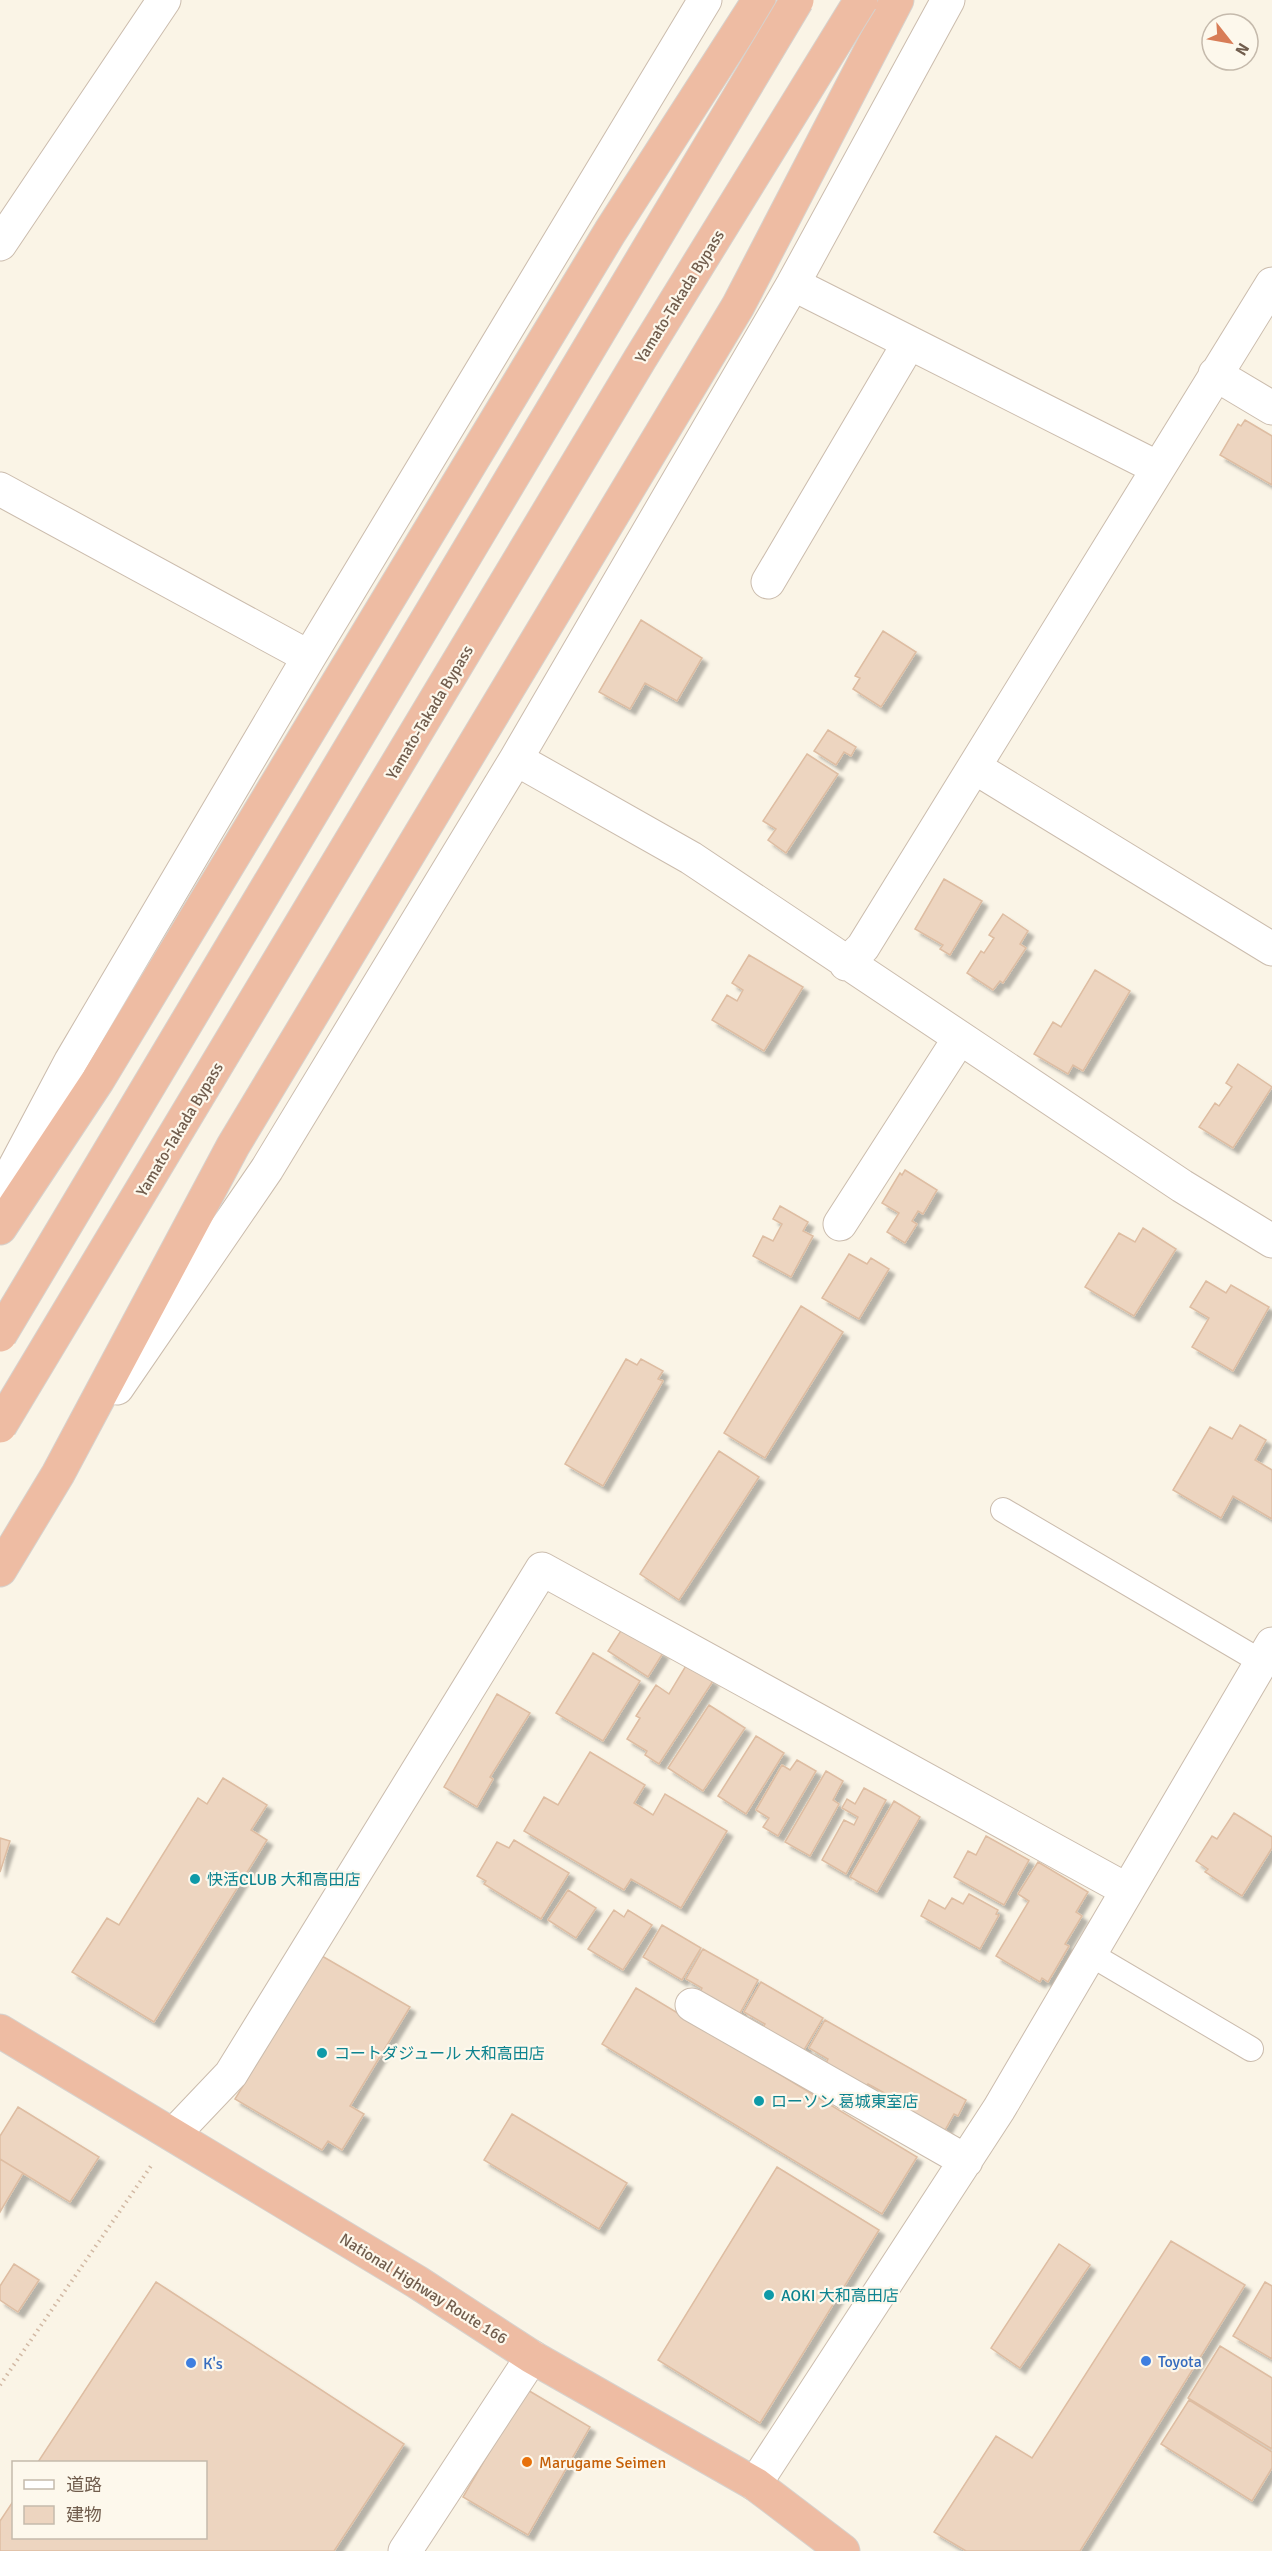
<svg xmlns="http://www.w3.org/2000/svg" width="1272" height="2551" viewBox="0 0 1272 2551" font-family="Signika,'Noto Sans JP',sans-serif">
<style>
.building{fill:#edd5c0;stroke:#debda2;stroke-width:1.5;filter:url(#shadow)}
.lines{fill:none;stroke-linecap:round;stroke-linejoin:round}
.lane-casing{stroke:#cbbcad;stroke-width:26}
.street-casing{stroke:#cbbcad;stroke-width:35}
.highway-casing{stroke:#d7d2cd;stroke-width:35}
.path{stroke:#d2b9a4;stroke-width:4;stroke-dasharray:1.5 4.5;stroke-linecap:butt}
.lane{stroke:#fff;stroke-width:24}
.street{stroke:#fff;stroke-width:33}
.highway{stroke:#eebca3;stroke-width:33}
.highway-bridge-casing{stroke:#d7d2cd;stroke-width:35;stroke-linecap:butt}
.highway-bridge{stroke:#eebca3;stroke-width:33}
.culture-dot{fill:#0f9aa8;stroke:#fdf8ec;stroke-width:2}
.shop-dot{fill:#3f7fe0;stroke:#fdf8ec;stroke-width:2}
.food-dot{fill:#e8710a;stroke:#fdf8ec;stroke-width:2}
.labels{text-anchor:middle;stroke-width:4.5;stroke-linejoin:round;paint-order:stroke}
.street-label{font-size:16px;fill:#715d4d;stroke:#fdf8ec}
.culture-label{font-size:16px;fill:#0d838f;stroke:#fdf8ec;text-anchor:start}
.shop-label{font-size:16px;fill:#366cbe;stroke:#fdf8ec;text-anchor:start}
.food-label{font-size:16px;fill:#c56008;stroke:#fdf8ec;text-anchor:start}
</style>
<defs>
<filter id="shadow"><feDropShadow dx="5.5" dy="5.5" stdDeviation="1.5" flood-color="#0004"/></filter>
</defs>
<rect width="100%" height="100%" fill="#faf4e6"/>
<!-- building -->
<path class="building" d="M1245,420L1272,436V485L1220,455L1238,424L1241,426Z
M641,620L702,658L677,701L645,683L630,709L599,692Z
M883,631L916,652L881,707L853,689L860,678L855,676Z
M828,730L856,747L851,756L844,752L836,765L814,751Z
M807,754L838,774L786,853L768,840L776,829L763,821Z
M944,879L982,901L950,955L940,949L943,945L915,929Z
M1003,914L1028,931L1020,944L1026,948L1003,983L1000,981L993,990L967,973L981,951L984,953L994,938L989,935Z
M749,955L803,987L764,1051L712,1020L727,995L737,1001L743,990L732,983Z
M1095,970L1130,991L1083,1071L1073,1065L1068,1074L1034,1054L1053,1022L1061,1027Z
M1238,1064L1272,1087L1233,1148L1199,1127L1215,1103L1219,1106L1232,1087L1226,1083Z
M905,1170L937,1190L923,1214L918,1211L912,1221L917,1224L905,1243L887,1232L899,1213L882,1203L900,1173L902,1175Z
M780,1206L808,1222L803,1231L813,1236L791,1277L753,1256L763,1236L773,1241L782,1224L773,1219Z
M1143,1228L1176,1249L1134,1316L1085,1287L1119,1233L1135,1242Z
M849,1254L867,1264L871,1258L889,1269L859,1319L822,1298Z
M1206,1281L1226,1293L1231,1285L1269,1307L1233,1371L1192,1347L1209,1318L1190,1307Z
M801,1306L843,1332L765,1458L724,1433Z
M626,1359L637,1365L641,1359L663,1371L658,1379L663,1381L603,1486L565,1464Z
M1240,1425L1266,1440L1255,1460L1272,1470V1519L1233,1496L1221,1518L1173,1490L1210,1427L1232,1439Z
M719,1451L759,1477L679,1600L640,1574Z
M622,1629L663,1653L648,1677L608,1651Z
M593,1653L640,1681L603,1741L556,1713Z
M687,1664L713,1681L659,1764L645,1755L647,1751L627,1739L640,1718L636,1716L656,1685L669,1694Z
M497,1694L530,1713L490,1777L493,1779L477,1807L444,1787Z
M709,1705L745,1728L703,1791L668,1768Z
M756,1736L784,1753L746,1814L718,1796Z
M590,1752L645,1785L634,1803L653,1815L665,1794L727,1831L681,1908L631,1879L624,1890L524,1831L544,1797L558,1805Z
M797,1760L816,1771L778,1836L763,1827L769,1818L756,1810L782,1765L790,1770Z
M826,1771L843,1781L833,1800L839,1804L810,1856L785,1842Z
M223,1778L267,1805L251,1830L267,1840L154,2022L72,1972L107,1918L119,1925L198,1798L207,1804Z
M864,1788L886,1800L846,1874L822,1860L844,1820L854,1825L858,1817L842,1808L847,1799L855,1804Z
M894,1801L920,1817L877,1892L850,1877Z
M1234,1813L1272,1837V1848L1242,1896L1205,1872L1208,1869L1196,1861L1212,1836L1217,1839Z
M986,1836L1029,1860L1004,1905L954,1877L968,1851L976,1855Z
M0,1838L10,1841L0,1872Z
M514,1840L569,1873L541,1919L484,1884L486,1881L477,1876L497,1842L509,1848Z
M1038,1862L1088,1892L1076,1912L1082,1916L1065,1944L1069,1946L1048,1982L1042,1978L1040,1982L996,1956L1029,1901L1018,1894Z
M568,1890L596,1908L576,1938L548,1920Z
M969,1894L998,1910L996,1914L999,1915L980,1949L921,1916L929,1900L945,1909L952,1898L963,1904Z
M614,1910L624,1917L628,1910L652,1925L623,1970L588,1949Z
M662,1925L701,1948L682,1980L643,1957Z
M703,1949L758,1980L739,2015L700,1992L702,1988L686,1979Z
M322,1956L410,2007L350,2106L364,2114L342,2150L328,2141L322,2150L235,2099Z
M761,1982L823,2018L804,2050L763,2027L765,2024L744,2012Z
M636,1988L917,2157L882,2214L602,2044Z
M825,2020L966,2100L958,2116L954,2114L944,2132L889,2102L892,2097L868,2084L866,2086L826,2063L828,2059L809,2048Z
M18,2107L99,2157L70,2202L0,2159V2136Z
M512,2114L627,2183L599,2229L484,2160Z
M0,2159L23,2173L0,2212Z
M777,2167L879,2230L760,2423L658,2360Z
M1171,2241L1245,2285L1080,2551H966L934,2532L996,2436L1032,2458Z
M1059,2244L1090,2265L1020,2368L991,2348Z
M14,2264L39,2280L18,2312L0,2300V2286Z
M156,2282L404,2444L334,2551H0V2521L14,2500V2538H206V2462H38Z
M1265,2282L1272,2286V2359L1233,2336Z
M1220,2346L1272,2378V2449L1188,2398Z
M526,2389L590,2427L528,2535L463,2497Z
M1189,2400L1272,2452V2468L1252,2501L1161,2444Z"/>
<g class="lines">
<defs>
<path id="lane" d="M1003,1510L1260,1661
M1090,1954L1251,2049"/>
<path id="street" d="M0,244L164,0
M793,284L1158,468
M1215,374L1272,408
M0,489L309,657
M768,582L909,343
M516,759L691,858L1182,1186L1272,1241
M974,767L1272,949
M846,964L863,947L1272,284
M0,1195L71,1061L309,657L705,0
M840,1224L959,1039
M117,1388L267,1169L516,759L793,284L948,0
M692,2005L966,2161
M174,2134L231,2074L542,1569L1127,1890
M755,2484L999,2109L1272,1644
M405,2551L532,2357"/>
<path id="highway" d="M0,1228L98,1080L610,232L759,0
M0,1570L58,1474L233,1146L738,306L897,0
M0,2031L417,2282L532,2357L755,2484L843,2551"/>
</defs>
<!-- lane casing -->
<use href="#lane" class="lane-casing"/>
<!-- street casing -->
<use href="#street" class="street-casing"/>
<!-- highway casing -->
<use href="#highway" class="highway-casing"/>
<!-- path -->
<path class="path" d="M0,2385L151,2166"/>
<!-- lane -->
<use href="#lane" class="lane"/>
<!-- street -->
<use href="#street" class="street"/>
<!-- highway -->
<use href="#highway" class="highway"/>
<defs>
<path id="highway-bridge" d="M0,1335L797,0
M0,1426L640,359L861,0"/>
</defs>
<!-- highway-bridge casing -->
<use href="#highway-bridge" class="highway-bridge-casing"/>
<!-- highway-bridge -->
<use href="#highway-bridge" class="highway-bridge"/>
</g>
<!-- markers -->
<g class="culture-dot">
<circle cx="195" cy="1879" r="6"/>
<circle cx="322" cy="2053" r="6"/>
<circle cx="759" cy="2101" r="6"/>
<circle cx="769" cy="2295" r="6"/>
</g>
<g class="shop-dot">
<circle cx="1146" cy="2361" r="6"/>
<circle cx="191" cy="2363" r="6"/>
</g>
<circle class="food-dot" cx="527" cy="2462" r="6"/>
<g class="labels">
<!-- street labels -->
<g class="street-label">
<text transform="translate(679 296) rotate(-58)" y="6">Yamato-Takada Bypass</text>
<text transform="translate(429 712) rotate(-59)" y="6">Yamato-Takada Bypass</text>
<text transform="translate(179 1129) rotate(-59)" y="6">Yamato-Takada Bypass</text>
<text transform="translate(424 2288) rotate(32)" y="6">National Highway Route 166</text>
</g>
<!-- culture labels -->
<g class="culture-label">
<text x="207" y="1885">快活CLUB 大和高田店</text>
<text x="334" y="2059">コートダジュール 大和高田店</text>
<text x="771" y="2107">ローソン 葛城東室店</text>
<text x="781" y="2301">AOKI 大和高田店</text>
</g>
<!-- shop labels -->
<g class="shop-label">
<text x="1158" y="2367">Toyota</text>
<text x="203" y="2369">K's</text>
</g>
<!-- food labels -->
<g class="food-label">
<text x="539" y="2468">Marugame Seimen</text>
</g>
</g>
<!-- legend -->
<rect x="12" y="2461" width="195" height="78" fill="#fdf8ec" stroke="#c5baac" stroke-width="1.5"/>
<rect x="24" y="2480" width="30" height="9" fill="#ffffff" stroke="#c5baac" stroke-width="1.5"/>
<text x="66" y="2491" font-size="18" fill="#715d4d">道路</text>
<rect x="24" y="2506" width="30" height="18" fill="#edd5c0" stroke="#c5baac" stroke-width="1.5"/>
<text x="66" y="2521" font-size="18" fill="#715d4d">建物</text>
<!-- north arrow -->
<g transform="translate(1230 42) rotate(121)"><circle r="28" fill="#fdf8ec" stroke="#c5baac" stroke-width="1.5"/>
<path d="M0-4.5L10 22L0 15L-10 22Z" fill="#d87d57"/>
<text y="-9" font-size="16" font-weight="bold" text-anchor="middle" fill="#715d4d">N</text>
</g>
</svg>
